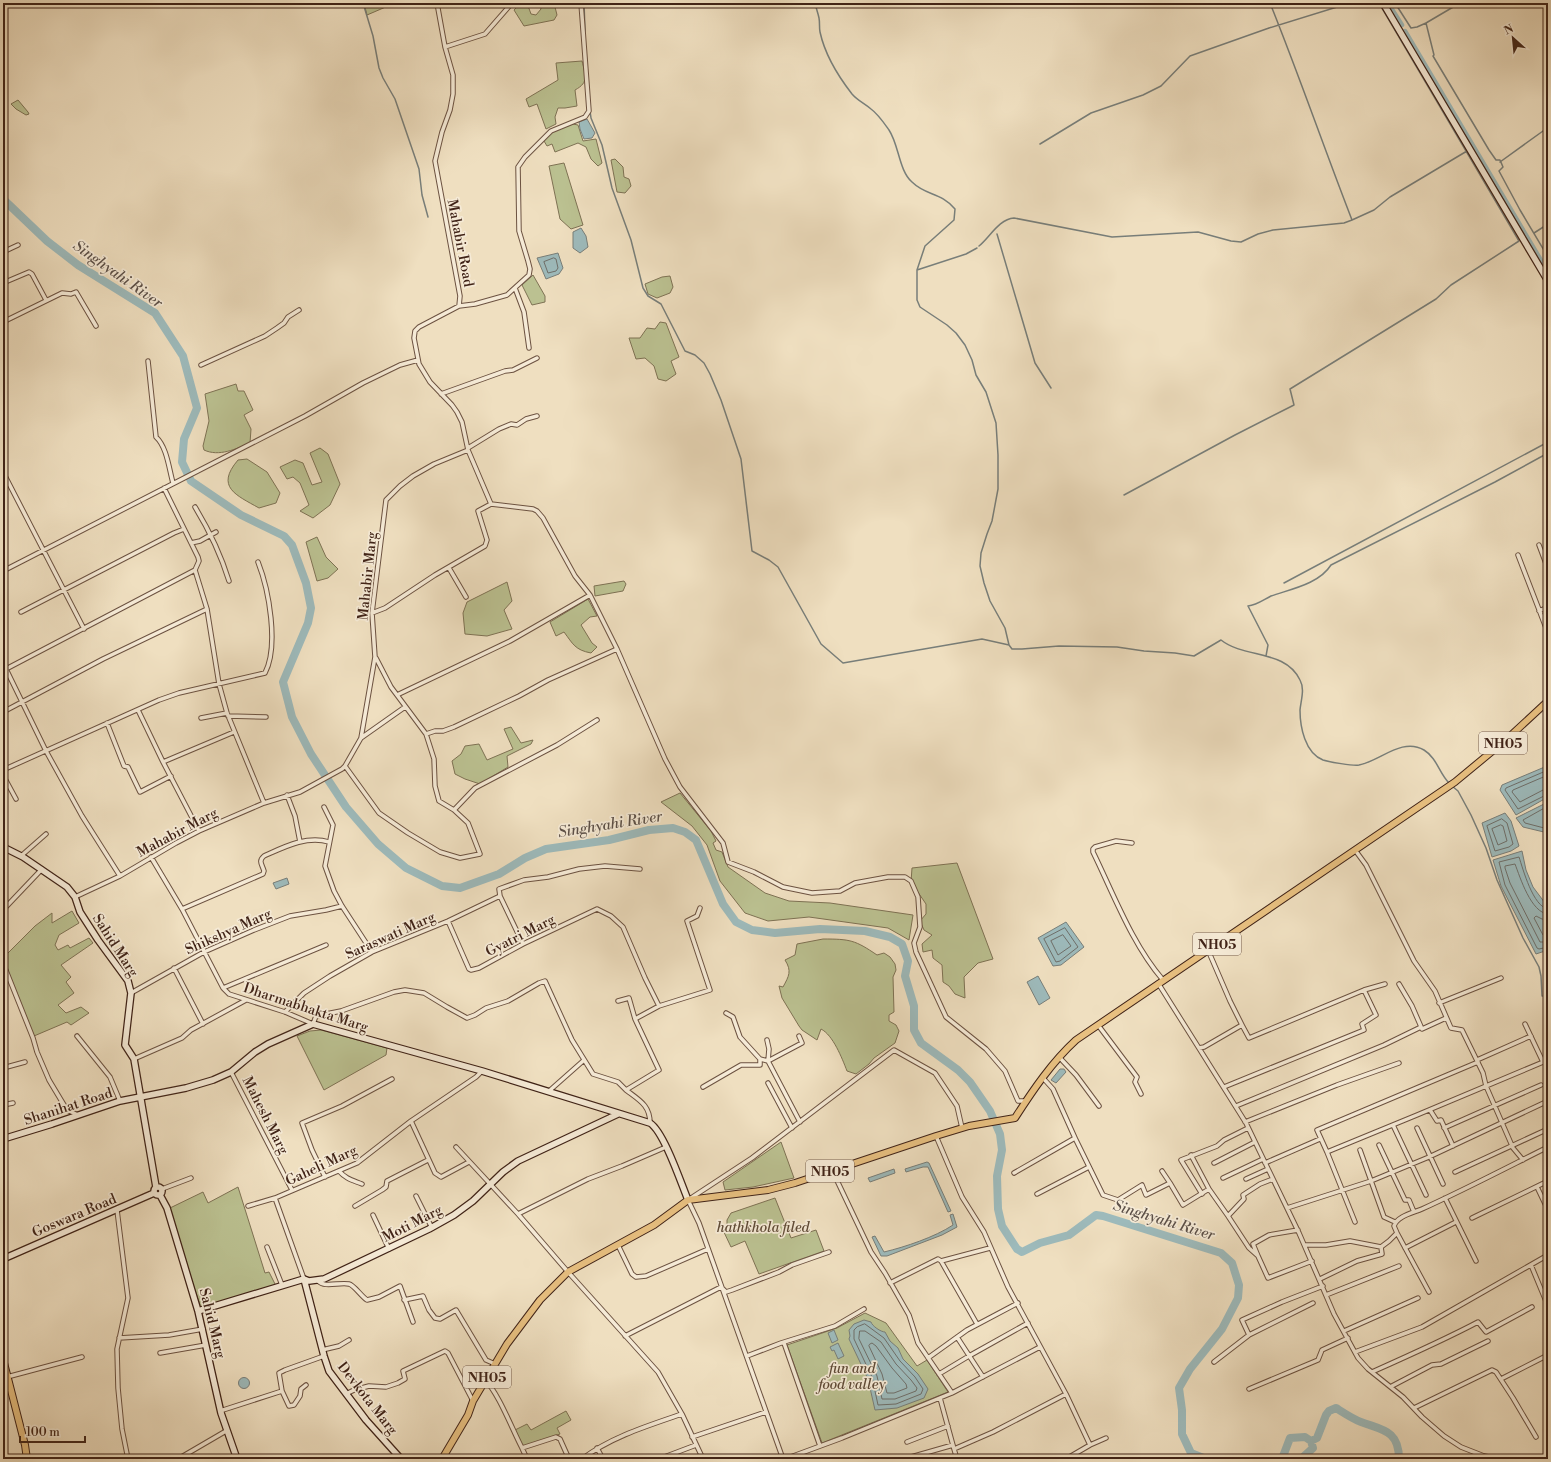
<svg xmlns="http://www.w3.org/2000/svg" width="1551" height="1462" viewBox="0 0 1551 1462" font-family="'Libre Bodoni',serif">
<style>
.green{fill:#bbc191;stroke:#7e7254}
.water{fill:#9dbabb;stroke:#787e79}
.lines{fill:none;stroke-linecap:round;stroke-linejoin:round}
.shore{stroke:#6e6e69;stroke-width:1}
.stream{stroke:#787e79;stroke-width:1.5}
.canal{stroke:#9dbabb;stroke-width:4.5}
.river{stroke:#9dbabb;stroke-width:8}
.street-casing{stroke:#6c5241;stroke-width:5.5}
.secondary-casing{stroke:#402317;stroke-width:8}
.primary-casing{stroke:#402317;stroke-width:8}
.street{stroke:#f5ead6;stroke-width:3.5}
.secondary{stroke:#f5ead6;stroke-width:5.5}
.primary{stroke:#e8c080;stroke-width:6}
.labels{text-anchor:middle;stroke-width:3.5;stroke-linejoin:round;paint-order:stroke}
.shield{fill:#f5ead6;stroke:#765f50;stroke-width:1}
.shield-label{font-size:13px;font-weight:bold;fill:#402317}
.street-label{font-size:14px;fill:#402317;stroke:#f5ead6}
.park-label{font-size:14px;font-style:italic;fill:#5f4a36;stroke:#f5ead6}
.water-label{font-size:15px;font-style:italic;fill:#5c5048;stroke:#f5ead6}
</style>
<rect width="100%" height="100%" fill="#efdfc0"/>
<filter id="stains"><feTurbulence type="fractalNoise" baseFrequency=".005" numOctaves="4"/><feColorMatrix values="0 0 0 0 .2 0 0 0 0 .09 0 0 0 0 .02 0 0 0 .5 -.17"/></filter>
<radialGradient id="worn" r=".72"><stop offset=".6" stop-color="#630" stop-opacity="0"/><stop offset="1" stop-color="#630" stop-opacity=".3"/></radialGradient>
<!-- green -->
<path class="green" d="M364,3H395L367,15Z
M521,3H527L531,14L536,15L541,9L540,3H554L557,15L554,20L524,26L514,10Z
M582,61C585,74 590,82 575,90L577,106L565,108H558L555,117L556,124L546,129L537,104L529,107L526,99L558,80L556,63Z
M18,100L28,112L29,114L26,115L16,109L11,104Z
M573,124L578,125L583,141L596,139L602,163L598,166L591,159L586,147L578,143L555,152L552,144L547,146L544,141L552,132Z
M615,159L623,167L624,177L629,179L631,186L625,193L617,192L611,160Z
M564,163L583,225L571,229L560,219L549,166Z
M533,275L545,296V302L532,305L522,285Z
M670,276L673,287L670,293L657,298L648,294L645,284L662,277Z
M660,322L666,323L679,357L671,361L676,374L666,381L658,379L654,366L645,358L636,359L629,338H640L647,328L655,329Z
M236,384L238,391H244L253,410L244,415L251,429L250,443C236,449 219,457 204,450L203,446L209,421L205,394Z
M320,448L328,454L340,484L330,505L313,518L300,511L309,505L300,483L293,477L287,479L280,467L295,460L303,463L312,485L322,482L310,453Z
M247,459L267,472L280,493L276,503L259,508C236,495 215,487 238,460Z
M317,537L326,557L338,569L328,578L317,581L306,542Z
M624,581L626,584L623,591L595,596L594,586Z
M507,582L512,601L504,610L512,629L487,636L465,634L463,613L467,602Z
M588,599L597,616L590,617L581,625L592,643L597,647L591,653C575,650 573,644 564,632L556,636L550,622Z
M511,727L521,743L533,740L531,744L507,756L508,767L480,784L465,779L455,774L452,761L461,754L465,746L479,744L487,760L513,749L504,729Z
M680,793L711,831L716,841L713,843L716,850L722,852L728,867L765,893L789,901L830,903L913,915L909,940L888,928L809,917L768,921L745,913L720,881L707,845L692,826L661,802Z
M957,863L993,959L978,963L964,977L965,998L955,994L949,986L943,982L942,965L933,958L932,950L923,952L922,944L932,935L924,930L920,921L926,914V904L911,882L912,868Z
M72,911L79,923L59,935L55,945L58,950L68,945L70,948L89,938L93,943L61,965L71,977L66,982L74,993L58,1005L66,1013L81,1007L89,1013L71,1025L67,1022L34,1036L3,958L35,926L52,913V923Z
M823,939C850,939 855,940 877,955L884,953L890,957L895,964L896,970L893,977L894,1012L889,1015V1021L896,1025L899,1031L895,1043L874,1058L869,1064L856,1074L847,1071C842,1058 833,1035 821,1029L817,1040L802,1030L799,1026L782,998L779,986L783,987C789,976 792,971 785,960L795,955L797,944Z
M321,1030L387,1048L386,1055L324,1090L297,1036L310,1031Z
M781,1142L794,1178L753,1187L725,1190L723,1182Z
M238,1187L265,1273L269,1272L276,1286L201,1308L182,1252L170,1208L203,1192L208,1203Z
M775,1198L791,1238L816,1230L824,1251L759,1274L745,1241L731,1247L722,1228L727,1226V1220L731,1213Z
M865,1313L886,1323L917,1366L927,1360L948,1392L822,1443L787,1345L837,1328Z
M566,1411L571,1420L557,1428L560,1434L523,1447L515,1430L527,1424L531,1430Z"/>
<!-- water -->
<path class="water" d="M587,119L595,133L592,138L584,139L580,129L579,122Z
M581,228L586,236L588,247L580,253L573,248V232Z
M558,253L563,268L559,274L546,279L537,258Z
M1547,766L1548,797L1516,815L1500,790L1502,785Z
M1548,802V833L1523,827L1516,818Z
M1505,813L1511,821L1519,846L1511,851L1492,857L1482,823Z
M1522,851L1526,870L1533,887L1548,907V950L1536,954L1501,886L1493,860Z
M287,878L289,884L276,889L273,883Z
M1066,922L1084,947L1061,965L1053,966L1038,938Z
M1038,976L1050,998L1039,1005L1027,982Z
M1060,1069H1064L1066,1072L1056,1083L1051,1080Z
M927,1162L929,1163L951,1211L948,1212L928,1167H923L906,1172L905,1169Z
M894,1169L895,1173L870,1182L868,1178Z
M953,1214L957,1227L942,1235L887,1256H881L872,1237L875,1236L884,1252C905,1247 935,1237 953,1225L950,1215Z
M864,1320L871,1322C872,1326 881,1332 885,1332L890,1341L898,1348L903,1359L918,1374L928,1389L924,1398L897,1408L875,1410L868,1379L849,1339L850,1336L849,1330L854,1324Z
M834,1330L838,1340L832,1343L828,1333Z
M838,1343L844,1356L838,1359L834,1350L832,1351L830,1347Z
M238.5 1383a5.5 5.5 0 1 1 11 0a5.5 5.5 0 1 1-11 0Z"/>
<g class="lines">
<!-- shore -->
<path class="shore" d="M554,258L556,259L558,268L556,271L548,273L544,262Z
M1548,770L1506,788L1505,790L1518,809L1548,794
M1548,775L1513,790L1512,792L1520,802L1543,790L1548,789
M1548,806L1523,820L1525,823L1548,829
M1502,819L1507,823L1513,844L1509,847L1495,851L1487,826Z
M1501,825L1503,826L1507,841L1498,845L1492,829Z
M1548,909C1533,907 1523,869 1519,857L1499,862L1505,885L1537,948L1539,949L1548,947
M1548,914C1531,913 1520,877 1515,864L1505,866V868L1510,883L1540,942H1548
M1548,920L1542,919L1536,916L1534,918L1543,935L1548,936
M1065,928L1078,947L1060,961L1056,962L1044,939Z
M1063,935L1071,946L1058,955L1051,941Z
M865,1324L884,1338L900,1361L915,1377L923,1389L921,1394L896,1404L878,1405L872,1377L854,1339V1330L857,1327Z
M860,1331H865L881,1342L896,1364L911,1380L917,1388L916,1391L895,1399H882L877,1376L859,1339Z
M870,1344L872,1343L876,1346L892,1368L906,1384L907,1388L894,1393H887L882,1374L869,1346Z"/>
<!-- stream -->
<path class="stream" d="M363,3L373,36L379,68L383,78L395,99L419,169L422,195L428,217
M584,3L585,31
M815,3C816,8 818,13 819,18C820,23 819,27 820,32C825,55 838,76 852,94C857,100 865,104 871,109C878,114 884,123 889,130C899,145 899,171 912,182C926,196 941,192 955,209L954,220L925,246L917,270V300L920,307L947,325L956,333L965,345L972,360L976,375L986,392L996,423L998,455V489L992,521L987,534L981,553L980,566L984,583L990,601L1005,628L1009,645L1012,649H1022L1059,646L1117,647L1144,651L1175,653L1194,656L1221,640C1245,659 1285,649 1300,680C1305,689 1301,700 1300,710C1300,727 1305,753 1323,760C1329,762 1353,766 1359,765C1380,761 1402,737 1424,750C1437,758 1439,773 1449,783
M917,3L918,5
M1270,3C1299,75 1324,148 1352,220
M1395,3L1411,28L1417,27L1426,23L1434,55L1433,56L1489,150L1496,160H1500L1503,167L1499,171L1520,210L1548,257
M1426,23L1460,3
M590,111L591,118L602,145L612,188L631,240L643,288L648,296L661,304L685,351L695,355L704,363L710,374L721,400L741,459L752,551L769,560L778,567L821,644L843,663L982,639L1009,645
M1040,144L1091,113L1143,95L1161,86L1190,56L1269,28L1350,3
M1500,162L1543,131L1548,132
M1534,233L1548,224
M997,234L1035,363L1051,388
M979,246C990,237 999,219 1014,218L1112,237L1198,232L1231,241L1241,242L1258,234L1273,230L1344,223L1352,220L1374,210L1390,197L1467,151
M917,270L966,254L977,248
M1124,495L1235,435L1294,405L1290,389L1436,299L1451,285L1519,241L1379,3
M1284,583L1548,442
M1266,656L1268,645L1248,606C1257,605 1263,600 1271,596C1291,589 1319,584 1331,565L1495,482L1548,453
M1452,786L1458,791L1471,815L1486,848L1497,880L1523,938L1539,967L1541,976L1542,996H1548"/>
<!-- canal -->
<path class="canal" d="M1388,3L1402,25
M1405,31L1548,272"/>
<!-- river -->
<path class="river" d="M3,199L47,241L78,265L155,313L183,356L197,408L184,439L182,462L191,481L241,515L284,536L292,545L306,583L311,608L308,623L283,682L292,717L311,754L346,807L378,844L406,868L442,886L460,888L499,874L525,858L546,849L609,840L649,830L673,828L685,832L696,840L723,904L736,922L752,930L775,933L820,929L865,931L890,937L902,944L908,961L905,976L914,1006V1030L921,1043L958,1070L970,1082L990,1111L1000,1134L1002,1150L997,1176L998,1209L1002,1226L1017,1249L1022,1252L1040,1243L1069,1235L1096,1215L1103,1216L1221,1253L1232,1263L1239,1285L1238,1298L1222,1329L1190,1369L1179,1388L1182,1410V1434L1191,1453L1206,1459
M1282,1459L1290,1438L1305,1437L1311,1441L1317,1438L1326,1415L1329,1411L1336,1408C1344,1413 1353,1419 1361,1422C1382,1430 1399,1430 1399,1459
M1301,1459L1313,1448L1311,1441"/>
<defs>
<path id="street" d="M437,3L445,47L453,75V94L450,110L442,132L435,161L460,296L459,306
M581,3L589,111L585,117L551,131L525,157L518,167L519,231L528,261L530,269L529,275L507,295L475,304L459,306L419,327L415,331L414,338L419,364L430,382L452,405L457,412L462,422L468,450L491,504L533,509L537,511L543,518L575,576L590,595L617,649L665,759L680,787L723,843L728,862L754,872L783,887L812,893L840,891L855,883L888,877H905L911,881L918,897L920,927L914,943L916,952L946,1017L986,1049L1005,1071L1018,1101H1025
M445,47L485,34L512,3
M3,252L18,245
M3,283L29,272L32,274L46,300
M515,288L524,312L529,348
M3,322L62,293L71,294L76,292L96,326
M148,361L156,437C167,447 169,469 173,483
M201,365L265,336L277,328L284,323L288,317L299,310
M441,394L505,371L513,370L537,358
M468,448L499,429L511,424L517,425L526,419L537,416
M3,472L84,629
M164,488L198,557L199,561L195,570L207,609L219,684L227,713L264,803
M195,507C209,530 221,555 229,581
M191,543L200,541L216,532
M1539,545L1548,569
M1518,555L1548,633
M449,568L466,597
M3,571L305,416L363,383L400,365L418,360
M1539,611L1548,607
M21,612L174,533L184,529
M372,613L385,608L435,575L485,546L487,540L478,511L491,504
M397,695L510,641L590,595
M138,710L163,762L199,831
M3,712L103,659L207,609
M228,716L266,717
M201,718L227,713
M107,723L124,766L128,767L140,792L171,776
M426,734L435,731H443L454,727L519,696L548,680L617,649
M361,738L405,707
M3,741V743
M163,762L234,732
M345,766L379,813L408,833L440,852L460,858L480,854L468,823L454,810L439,801L435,786L434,759L426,734L391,687L376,658
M3,770L159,700L179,693L265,673C279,646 269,590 258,562
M3,775L16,799
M287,795L295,816L300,842
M324,807L333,825L325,866L334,891L342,906L372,952
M454,810L475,788L557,745L597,720
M1132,843L1116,841L1095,847L1093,849V852C1114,895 1132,944 1163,980
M1355,850L1366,865L1414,961L1435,991L1451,1028L1462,1030L1483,1073L1486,1086L1513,1148L1523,1160
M21,856L46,834
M151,857L182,909L223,988L229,994L285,1012L313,1024L316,1016L341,1011L394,992L405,990L424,993L447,1007L467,1018L475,1015L486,1008L508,1001L539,983L545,981L572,1040L593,1074L618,1082L626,1090
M120,876L82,816L46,751L6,669L195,570
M75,897L120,876L176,843L199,831L264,803L300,792L342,769L345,766L361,738L375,657L372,613L386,500L400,486L413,476L434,464L468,450
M182,909L263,874L264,871C262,864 258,861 264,856C284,847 307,835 329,842
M3,910L42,869
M448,921L469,969L471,970L479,968L523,944L597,909L611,916L623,927L645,978L659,1006
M523,944L500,896L499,889L524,880L548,877L579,869L605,866L640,869
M1208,950L1230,1001L1242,1025
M3,963L33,1038L37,1052L49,1080L67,1110L78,1115
M174,968L203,1024
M1158,983L1246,1123L1299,1233L1334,1314L1358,1358L1368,1369L1403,1397L1422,1417L1444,1436L1461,1447L1484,1456L1499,1459
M1399,984L1412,1006L1422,1029L1446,1018
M223,988L326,945
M131,993L204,952L254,930L290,916L326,910L342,906
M618,1001L629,998L635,1019L659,1070L626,1090C639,1100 650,1105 650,1123
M1439,1003L1501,978
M285,1012L304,993L330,976L372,952L448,921L500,896
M726,1013L733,1017L740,1037L760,1059L768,1061
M635,1019L659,1006L710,990L687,921L697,916L700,908
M1525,1024L1543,1062
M1098,1025L1137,1077L1135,1082L1141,1094
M77,1036L110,1077L120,1101
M799,1036L802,1043L768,1061L800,1122
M767,1040L769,1049L768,1061
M1199,1048L1204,1047L1242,1025L1249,1038L1364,990L1385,984
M1059,1057L1076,1075L1099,1106
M134,1059L182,1038L191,1030L246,1000
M1477,1060L1531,1036
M3,1068L25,1062
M231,1072L292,1190
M1043,1078L1053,1089L1075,1138
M768,1083L792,1128
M703,1087L741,1065H760V1059
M1224,1087L1364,1030L1362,1024L1376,1015L1364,990
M548,1092L583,1061
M3,1105L13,1103
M1236,1106L1384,1045L1421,1027
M1430,1110L1437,1121L1441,1120L1453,1146
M411,1121L435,1173L441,1177L469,1162
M1245,1122L1337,1085L1399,1063
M1393,1125L1426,1195
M1417,1128L1443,1184
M1444,1128L1541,1085
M936,1136L962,1197L984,1232L1008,1287L1066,1394L993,1432L954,1449L940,1398
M1379,1145L1405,1200H1409L1414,1212
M456,1147L518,1214L568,1272L658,1372L682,1414L703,1459
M1360,1150L1384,1217L1395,1222
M1327,1152L1417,1115L1548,1060
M1191,1155L1209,1189
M1214,1163L1255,1142
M1265,1163L1320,1139
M832,1170L871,1252L885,1273L909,1315L918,1343L952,1393
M339,1171C346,1179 352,1180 362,1184
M1162,1171L1170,1183
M1455,1172L1548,1129
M1014,1173L1075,1138L1103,1195L1118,1200L1142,1185L1146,1195L1170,1183L1183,1205L1209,1189L1228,1216L1244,1199L1243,1195L1260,1184L1273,1179
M325,1177L312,1150L302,1123L342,1106L392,1079
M1223,1178L1263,1159
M1246,1179L1268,1169
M162,1189L191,1178
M1538,1189L1548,1210
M1037,1194L1089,1167
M1202,1194L1181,1160L1217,1146L1224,1140L1248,1128
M416,1196L432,1228
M1445,1198L1476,1261
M248,1206L275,1198
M355,1206L382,1190L386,1187L387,1181L428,1160
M1287,1208L1371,1181L1429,1157L1548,1101
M117,1210L128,1298L117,1349L118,1388L122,1429L128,1459
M518,1214L588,1179L622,1166L666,1147
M373,1215L389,1249
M1228,1216L1249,1248L1258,1256L1253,1244L1269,1235L1298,1230
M1472,1218L1548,1181
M1355,1222L1327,1152L1317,1130L1478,1062
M1397,1233L1429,1292
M618,1245L632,1274L636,1277L646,1276L708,1249
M1305,1245H1326L1350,1241L1381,1247L1389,1241L1397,1233L1394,1226C1397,1216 1413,1213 1422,1209C1464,1190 1506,1168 1548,1147
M267,1247L282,1285
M1405,1248L1456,1222
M1258,1256L1268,1278L1312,1261
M941,1261L977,1324
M1531,1265L1548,1306
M304,1279L275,1198L357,1163L411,1121L476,1077L482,1071
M1320,1279L1357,1261L1382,1254L1381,1247
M318,1281C325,1288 339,1282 349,1284C354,1285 361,1296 367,1300L379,1297L400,1286L413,1322
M890,1283L938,1259L941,1261L990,1248
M1326,1295L1399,1266
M404,1300L423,1296L429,1310L435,1318L440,1319L456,1310L486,1360L495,1364
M1344,1331L1418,1298
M1249,1335L1242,1320L1282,1302L1323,1286
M625,1336L721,1287L726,1292L732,1290L779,1272L792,1265L829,1252
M957,1337L983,1377
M119,1338L169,1335L203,1329
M784,1343L820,1446
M322,1350L339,1346L349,1340
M1355,1352L1422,1327L1548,1255
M160,1353L206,1345
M747,1356L781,1343L835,1326L864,1309
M928,1358L967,1330L1018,1303
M1214,1362L1249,1335L1313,1303
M1372,1372C1408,1356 1444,1340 1478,1322L1486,1332L1532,1307
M939,1374L969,1356L1028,1323
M7,1377L82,1357
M1501,1379L1548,1355
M485,1380C498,1392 513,1431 522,1448L556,1437L560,1439L569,1459
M306,1385L301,1389L300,1396L294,1405L289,1406L282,1391L279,1373L285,1370L324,1356
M1392,1386L1432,1365L1441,1364L1488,1341
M1249,1389L1318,1360L1322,1350L1348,1338
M346,1394L354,1390L369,1386L386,1387L398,1383L405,1379L403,1371L445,1351L448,1353L473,1401
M1414,1408L1492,1370L1496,1372L1513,1398L1536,1437
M220,1411L282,1391
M692,1437L766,1412
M907,1442L948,1426
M1090,1445L1106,1438
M522,1448L527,1459
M597,1448L603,1459
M954,1449L957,1459
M178,1459L226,1431
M582,1459C611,1437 647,1426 682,1414
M659,1459L696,1445
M783,1459L699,1223L688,1200L752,1158L894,1050L935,1073L957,1106L962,1128
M785,1459L842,1438L952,1393L1040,1347
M904,1459L953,1445
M1066,1459L1090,1445L1066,1394"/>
<path id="secondary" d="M1383,3L1548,281
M3,847L23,857L67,887L75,897L80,912L98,940L128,981L131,993L125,1045L134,1059L156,1187
M3,1139L52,1124L120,1101L186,1088L213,1080L231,1072L255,1052L268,1044L313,1024L482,1071L650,1123C664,1132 681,1183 688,1200
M154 1191a4 4 0 1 1 8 0a4 4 0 1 1-8 0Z
M160,1195L167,1208L198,1311L221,1413L237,1459
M3,1259L154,1193
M304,1279L324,1356L329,1371L366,1420L401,1459
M198,1311L304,1279L309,1281L324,1279L429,1229L454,1215L473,1201L503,1172L518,1161L618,1114"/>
<path id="primary" d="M3,1359L25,1445L27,1459
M442,1459L468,1415L473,1401L507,1344L540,1300L568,1272L654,1225L688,1200L768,1190L795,1183L936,1136L969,1126L1015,1118C1033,1090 1052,1062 1076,1040L1455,782L1507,739L1548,701"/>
</defs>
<!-- street casing -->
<use href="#street" class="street-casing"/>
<!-- secondary casing -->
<use href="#secondary" class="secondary-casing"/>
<!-- primary casing -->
<use href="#primary" class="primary-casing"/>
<!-- street -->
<use href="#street" class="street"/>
<!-- secondary -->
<use href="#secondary" class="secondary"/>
<!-- primary -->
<use href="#primary" class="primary"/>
</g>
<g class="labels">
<!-- shield labels -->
<g class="shield">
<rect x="1479" y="732" width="48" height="22" rx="3"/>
<rect x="1193" y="933" width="48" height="22" rx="3"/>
<rect x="806" y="1160" width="48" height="22" rx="3"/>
<rect x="463" y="1366" width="48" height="22" rx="3"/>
</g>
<g class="shield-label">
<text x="1503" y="748">NH05</text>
<text x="1217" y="949">NH05</text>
<text x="830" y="1176">NH05</text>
<text x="487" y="1382">NH05</text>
</g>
<!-- street labels -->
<g class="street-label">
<text transform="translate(461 243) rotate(79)" y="5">Mahabir Road</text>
<text transform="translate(367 576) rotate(-84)" y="5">Mahabir Marg</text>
<text transform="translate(177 832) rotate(-28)" y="5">Mahabir Marg</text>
<text transform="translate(228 931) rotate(-24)" y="5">Shikshya Marg</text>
<text transform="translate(390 935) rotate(-24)" y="5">Saraswati Marg</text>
<text transform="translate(520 935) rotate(-27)" y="5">Gyatri Marg</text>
<text transform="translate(116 945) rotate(57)" y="5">Sahid Marg</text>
<text transform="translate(306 1007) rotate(18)" y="5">Dharmabhakta Marg</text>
<text transform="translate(68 1106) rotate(-18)" y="5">Shanihat Road</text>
<text transform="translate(266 1115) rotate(63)" y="5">Mahesh Marg</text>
<text transform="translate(321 1165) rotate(-25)" y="5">Gaheli Marg</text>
<text transform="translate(74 1215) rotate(-23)" y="5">Goswara Road</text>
<text transform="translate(412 1223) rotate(-27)" y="5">Moti Marg</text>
<text transform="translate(213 1323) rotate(76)" y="5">Sahid Marg</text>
<text transform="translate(368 1398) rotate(52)" y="5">Devkota Marg</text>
</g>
<!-- park labels -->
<g class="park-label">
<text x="763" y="1232">hathkhola filed</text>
<text x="852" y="1373">fun and<tspan x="852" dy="16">food valley</tspan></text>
</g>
<!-- water labels -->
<g class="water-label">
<text transform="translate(118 274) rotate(35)" y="5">Singhyahi River</text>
<text transform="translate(610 824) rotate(-9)" y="5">Singhyahi River</text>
<text transform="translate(1164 1220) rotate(17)" y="5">Singhyahi River</text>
</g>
</g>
<!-- margin -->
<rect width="1551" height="1462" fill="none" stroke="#efdfc0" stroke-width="16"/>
<rect x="4" y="4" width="1543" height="1454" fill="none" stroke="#402317" stroke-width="2"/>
<rect x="8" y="8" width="1535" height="1446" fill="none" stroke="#402317"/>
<!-- north arrow -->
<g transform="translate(1513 38) rotate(333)" stroke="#f5ead6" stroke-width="3" paint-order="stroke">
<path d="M0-3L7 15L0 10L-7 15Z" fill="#402317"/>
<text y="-6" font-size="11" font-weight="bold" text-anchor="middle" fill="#402317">N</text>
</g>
<!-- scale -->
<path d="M20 1436v6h65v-6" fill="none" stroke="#402317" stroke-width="2"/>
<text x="26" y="1436" font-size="12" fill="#402317" stroke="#f5ead6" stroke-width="3" paint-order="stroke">100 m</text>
<rect width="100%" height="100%" filter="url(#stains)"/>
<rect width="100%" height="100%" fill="url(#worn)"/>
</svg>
